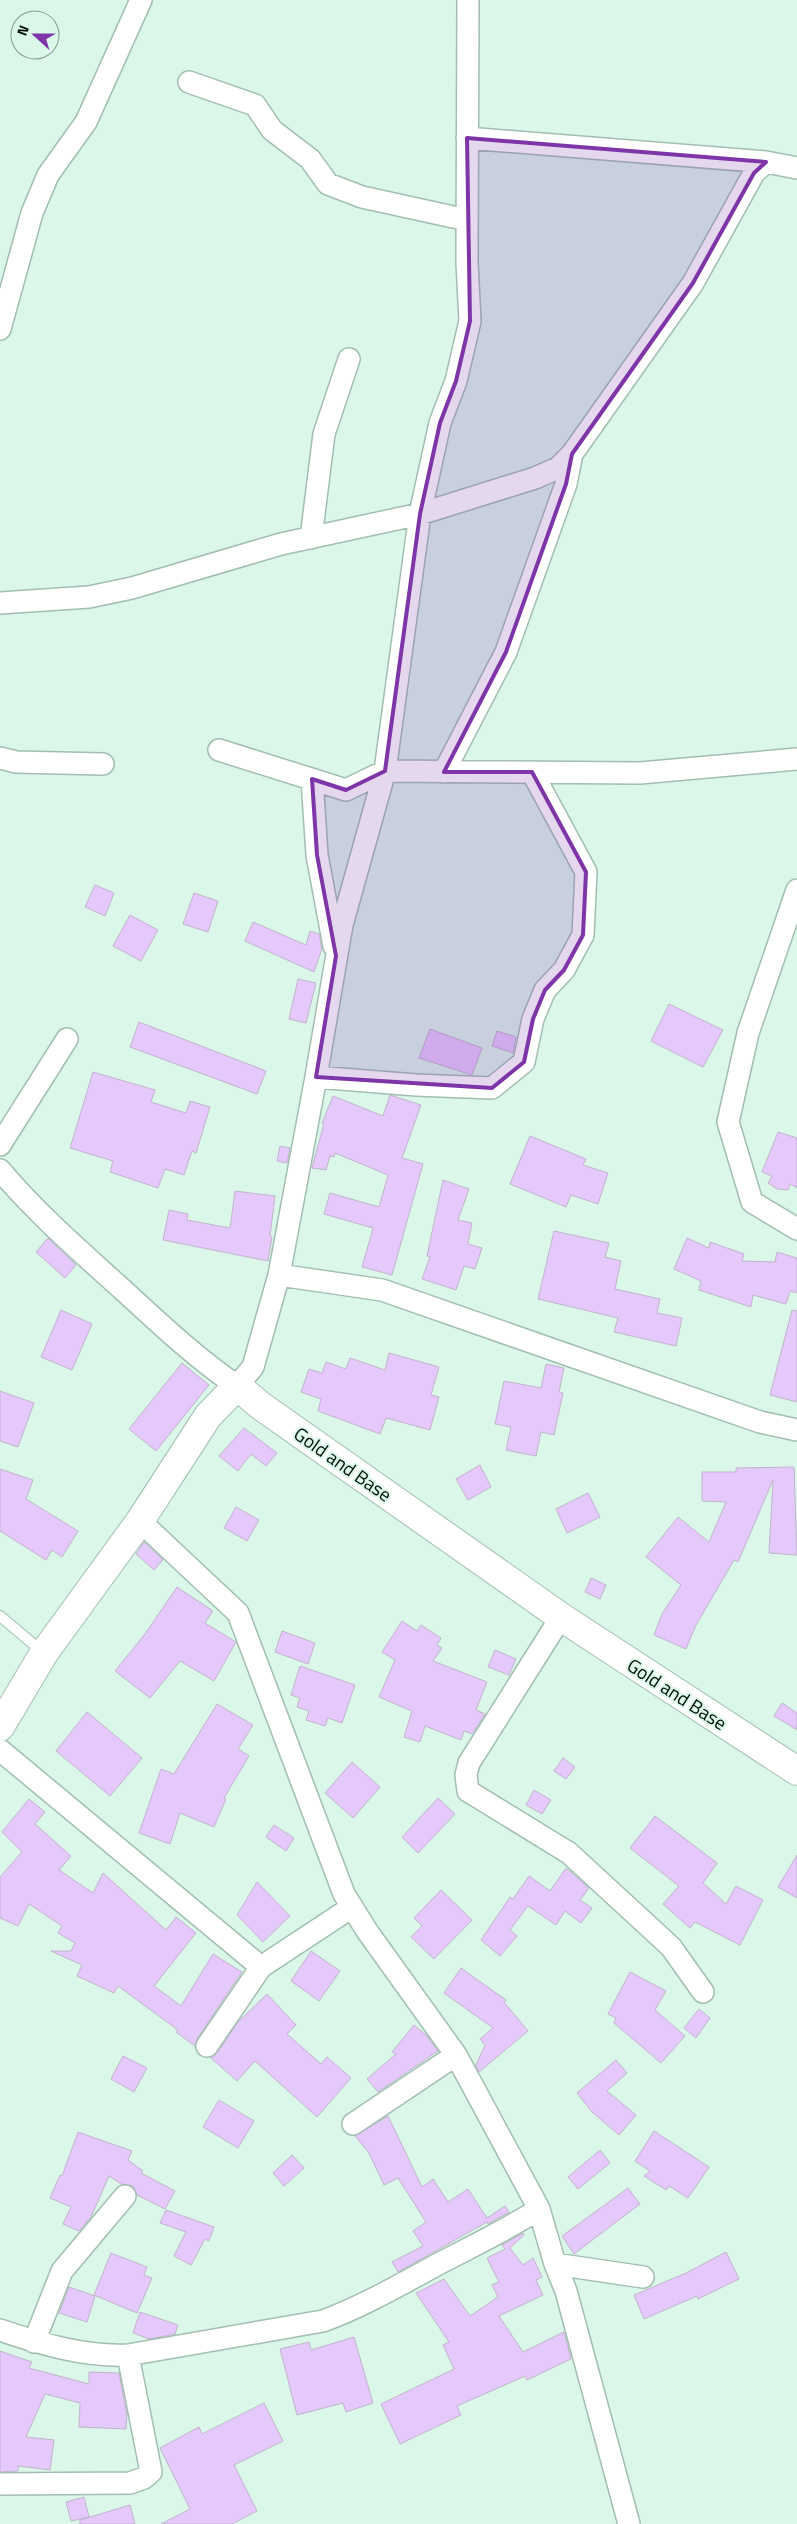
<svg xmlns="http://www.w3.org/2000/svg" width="797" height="2524" viewBox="0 0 797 2524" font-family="'Titillium Web',sans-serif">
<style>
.building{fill:#e5c8fc;stroke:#c1b4cb}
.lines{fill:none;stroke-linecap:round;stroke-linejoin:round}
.lane-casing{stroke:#a2beb1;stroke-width:12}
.street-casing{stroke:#a2beb1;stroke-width:24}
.primary-casing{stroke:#a2beb1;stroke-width:30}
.lane{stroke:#fff;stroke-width:10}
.street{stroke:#fff;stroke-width:21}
.primary{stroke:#fff;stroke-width:28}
.marked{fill:#7e35a8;fill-opacity:0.2;stroke:#7e35a8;stroke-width:4;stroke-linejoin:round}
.labels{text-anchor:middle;stroke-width:4;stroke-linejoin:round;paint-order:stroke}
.street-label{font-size:19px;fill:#050f0a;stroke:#daf7e9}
</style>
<rect width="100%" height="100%" fill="#daf7e9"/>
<!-- building -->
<path class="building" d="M95,885L114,893L105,916L85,907Z
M194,893L218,901L208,932L183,924Z
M130,915L158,930L141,961L113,946Z
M253,922L306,945L310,931L319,934L322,949L314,972L245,941Z
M298,979L316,983L306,1023L289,1019Z
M669,1004L723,1030L703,1067L651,1041Z
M139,1022L266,1071L257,1094L130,1047Z
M430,1029L482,1048L472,1075L419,1058Z
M497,1031L516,1037L513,1053L492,1046Z
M93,1072L155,1090L151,1102L186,1113L190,1101L210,1107L196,1153L192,1151L184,1175L165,1169L158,1188L110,1172L113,1161L70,1148Z
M390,1095L421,1105L402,1158L423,1164L392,1275L362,1267L373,1228L324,1214L330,1193L379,1207L388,1175L335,1153L334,1157L330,1156L326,1170L312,1168L324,1123H322L333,1096L383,1116Z
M778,1132L797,1138V1188L790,1184L788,1190L777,1189L768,1183L772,1176L762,1172Z
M530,1136L586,1159L583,1165L608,1173L598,1204L571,1195L566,1207L510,1184Z
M280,1146L290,1148L287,1163L277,1161Z
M443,1180L469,1189L458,1220L472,1223L468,1244L482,1248L475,1269L464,1266L456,1290L422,1279L430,1257L427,1256Z
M235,1191L275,1196L270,1236L272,1237L268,1261L163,1240L169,1210L188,1214L187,1220L230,1228Z
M554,1231L609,1243L605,1257L621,1261L615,1289L660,1299L657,1313L682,1318L676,1346L614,1332L618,1318L538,1299Z
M48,1238L76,1265L65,1278L36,1252Z
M687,1238L709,1248L710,1242L744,1254L742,1261L775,1262L777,1252L797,1258V1293L790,1291L786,1304L753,1295L751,1307L699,1290L701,1281L674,1269Z
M61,1310L92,1324L72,1370L41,1357Z
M792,1310L797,1311V1402L770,1395Z
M389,1353L439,1367L431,1395L439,1397L430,1430L386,1418L380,1434L318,1411L321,1399L301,1392L309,1369L322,1373L326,1362L346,1369L350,1358L385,1370Z
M182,1363L209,1385L156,1451L129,1429Z
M546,1364L564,1368L559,1392L563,1393L554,1435L541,1432L536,1456L506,1450L511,1427L495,1424L504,1381L541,1388Z
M0,1391L34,1403L18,1447L0,1441Z
M244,1428L277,1453L266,1466L251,1454L238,1471L219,1456Z
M480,1465L491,1487L468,1500L456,1479Z
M794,1467L797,1555L769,1553L773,1480L738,1562L734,1560L695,1627L686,1649L654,1635L662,1614L681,1585L646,1557L678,1517L709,1542L726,1502L702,1501V1472H736V1468Z
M0,1469L33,1480L26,1499L78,1531L62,1557L52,1550L46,1560L0,1531Z
M588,1493L600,1517L567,1533L556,1509Z
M236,1507L259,1520L247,1541L224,1528Z
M144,1542L163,1560L154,1570L136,1554Z
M591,1578L606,1585L600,1599L585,1592Z
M177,1587L213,1611L205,1623L236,1642L214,1681L180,1661L150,1698L115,1671L145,1634Z
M402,1621L417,1631L421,1625L441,1638L437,1645L442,1648L433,1661L487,1682L476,1710L485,1714L472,1734L464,1731L461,1740L425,1726L420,1742L404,1737L412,1711L379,1697L395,1660L382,1652Z
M282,1631L315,1643L308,1664L275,1652Z
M495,1650L516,1659L509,1675L488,1667Z
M300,1666L355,1685L342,1723L328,1718L325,1726L306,1720L309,1711L297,1707L300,1698L291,1695Z
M782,1703L797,1713V1730L774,1716Z
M217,1704L253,1725L238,1749L249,1756L224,1798L226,1799L214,1827L180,1813L170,1844L139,1833L161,1769L174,1774Z
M87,1712L142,1758L110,1796L56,1751Z
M563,1758L575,1767L566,1779L554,1771Z
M352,1762L380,1787L353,1818L325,1793Z
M534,1790L551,1800L542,1814L526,1805Z
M438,1798L455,1814L418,1853L402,1837Z
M29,1799L45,1812L35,1824L71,1856L59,1870L93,1893L103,1873L166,1930L176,1917L196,1933L154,1986L181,2006L213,1954L242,1972L197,2039L195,2046L176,2032L178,2030L118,1986L114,1993L77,1976L82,1965L51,1951H71L75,1943L58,1933L62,1926L29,1904L18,1926L0,1918V1877L22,1852L2,1832Z
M655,1816L717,1863L703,1883L726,1904L736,1886L763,1900L740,1945L695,1922L690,1928L663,1904L679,1886L630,1848Z
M274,1825L294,1838L286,1851L266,1837Z
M797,1855V1898L778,1887Z
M566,1868L589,1888L580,1900L592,1908L581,1923L565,1911L556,1925L528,1906L510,1930L517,1936L500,1956L481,1940L510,1897L513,1899L529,1876L550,1891Z
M257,1882L290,1916L263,1942L237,1915Z
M441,1890L472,1920L434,1959L411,1937L422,1926L414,1918Z
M311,1951L340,1971L319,2001L291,1981Z
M461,1968L506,2000L504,2002L528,2031L479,2072L476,2065L485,2045L480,2039L493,2028L444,1993Z
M630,1972L666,1991L655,2010L685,2036L661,2063L614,2023L616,2018L608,2014Z
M267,1994L296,2025L287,2034L321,2064L327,2057L351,2078L317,2117L255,2061L237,2081L211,2058L217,2053L238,2022Z
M699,2009L710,2018L696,2038L684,2028Z
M414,2025L426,2035L438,2051L378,2092L367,2079L396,2054L392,2052Z
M123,2056L147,2068L134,2092L111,2079Z
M616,2060L627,2073L607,2091L636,2115L619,2135L592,2112L577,2093Z
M219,2100L254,2121L238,2148L203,2127Z
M388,2116L422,2187L433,2179L448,2202L468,2189L487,2218L505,2206L509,2212L488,2224L487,2222L398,2272L392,2262L423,2246L413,2231L426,2222L398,2178L384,2185L369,2153L355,2136Z
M654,2131L709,2167L688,2198L669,2186L666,2190L644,2176L650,2171L635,2161Z
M78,2132L132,2151L128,2160L143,2171L141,2173L175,2191L165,2209L137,2195L133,2186L121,2184L109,2176L91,2217L79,2231L63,2224L71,2207L50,2198L60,2175L62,2176Z
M600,2150L610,2163L578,2189L568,2177Z
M292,2155L304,2168L284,2186L273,2173Z
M628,2188L640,2204L574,2254L562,2236Z
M166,2210L214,2227L209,2241L205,2239L191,2265L174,2256L186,2232L160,2223Z
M523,2233L524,2235L510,2248L523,2265L533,2258L542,2277L536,2280L543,2295L499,2316L523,2352L564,2332L571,2359L527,2380L525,2376L457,2406L461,2415L400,2444L381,2404L454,2369L443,2345L449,2342L416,2293L444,2279L470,2316L498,2297L492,2285L499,2282L487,2258L505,2249L502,2245Z
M726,2252L739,2279L698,2299L697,2296L644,2319L634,2295L686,2273Z
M111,2253L147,2267L144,2275L152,2278L137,2313L94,2295Z
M69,2287L95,2296L87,2322L59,2313Z
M140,2312L178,2325L175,2334L149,2339L133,2333Z
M354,2337L373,2403L346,2412L343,2403L297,2415L280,2349L309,2342L311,2350Z
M0,2351L32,2362L29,2368L89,2384V2372L119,2373L127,2414L126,2429L79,2427L80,2403L45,2394L26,2437L54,2440L50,2470L18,2466V2471L0,2472Z
M264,2403L283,2441L234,2465L257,2511L232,2524H161L190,2509L160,2448L199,2427L202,2434Z
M84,2497L89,2517L71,2521L66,2502Z
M130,2505L135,2524H80V2520Z"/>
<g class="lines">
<defs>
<path id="lane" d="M0,1616L44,1653"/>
<path id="street" d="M189,82L255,105L272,130L310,159L328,184L362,197L467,220
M467,138L766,162
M0,329L32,213L48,175L86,122L141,0
M311,538L324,434L349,359
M0,603L89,597L132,588L281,544L420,514L535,478L558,468L572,454L693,283L754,173L766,162L797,168
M219,750L346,790L385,771L640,773L797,759
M0,758L16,762L103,764
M444,772L506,652L566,484L572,454
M312,779L317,855L334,946
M797,890L748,1033L728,1122L752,1202L797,1229
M316,1077L416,1085L492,1088L524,1062L533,1019L545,990L564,970L583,935L586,872L532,772
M0,1145L67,1039
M0,1170C37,1214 81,1252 123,1290C160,1324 196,1358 237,1386L253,1367L279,1275L316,1077L342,925L385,771L420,514L440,423L456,381L470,321L467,263L468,0
M279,1275L382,1290L760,1422L797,1430
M140,1521L238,1613L344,1894L367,1931L456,2055L539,2209L555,2264L566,2291L629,2524
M561,1617L469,1763L466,1775L468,1791L569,1853L671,1947L703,1992
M0,1750L261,1967
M207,2046L261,1967L352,1907
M353,2124L456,2055
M555,2264L643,2277
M0,2330C41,2344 85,2357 128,2355L323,2321C364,2306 403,2283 442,2262C475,2245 508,2229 539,2209
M34,2342L62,2271L125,2196
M0,2484L130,2483L144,2478L151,2472L128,2355"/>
<path id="primary" d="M0,1727L44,1653L140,1521L208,1416L237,1386L261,1406L561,1617L797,1771"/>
</defs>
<!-- lane casing -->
<use href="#lane" class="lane-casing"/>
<!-- street casing -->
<use href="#street" class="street-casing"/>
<!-- primary casing -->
<use href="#primary" class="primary-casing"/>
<!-- lane -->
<use href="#lane" class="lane"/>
<!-- street -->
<use href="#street" class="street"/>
<!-- primary -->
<use href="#primary" class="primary"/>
</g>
<!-- marked area -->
<path class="marked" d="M467,138L766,162L754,173L693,283L572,454L566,484L506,652L444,772H532L586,872L583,935L564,970L545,990L533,1019L524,1062L492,1088L316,1077L336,956L317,855L312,779L346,790L385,771L420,514L440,423L456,381L470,321Z"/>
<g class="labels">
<!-- street labels -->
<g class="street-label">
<text transform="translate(343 1464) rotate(35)" y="7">Gold and Base</text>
<text transform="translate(677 1694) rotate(33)" y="7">Gold and Base</text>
</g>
</g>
<!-- north arrow -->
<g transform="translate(35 35) rotate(291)"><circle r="24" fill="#daf7e9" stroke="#859a90"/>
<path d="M0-4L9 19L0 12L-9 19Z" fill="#7e35a8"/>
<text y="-8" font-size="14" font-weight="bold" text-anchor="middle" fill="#050f0a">N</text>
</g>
</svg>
